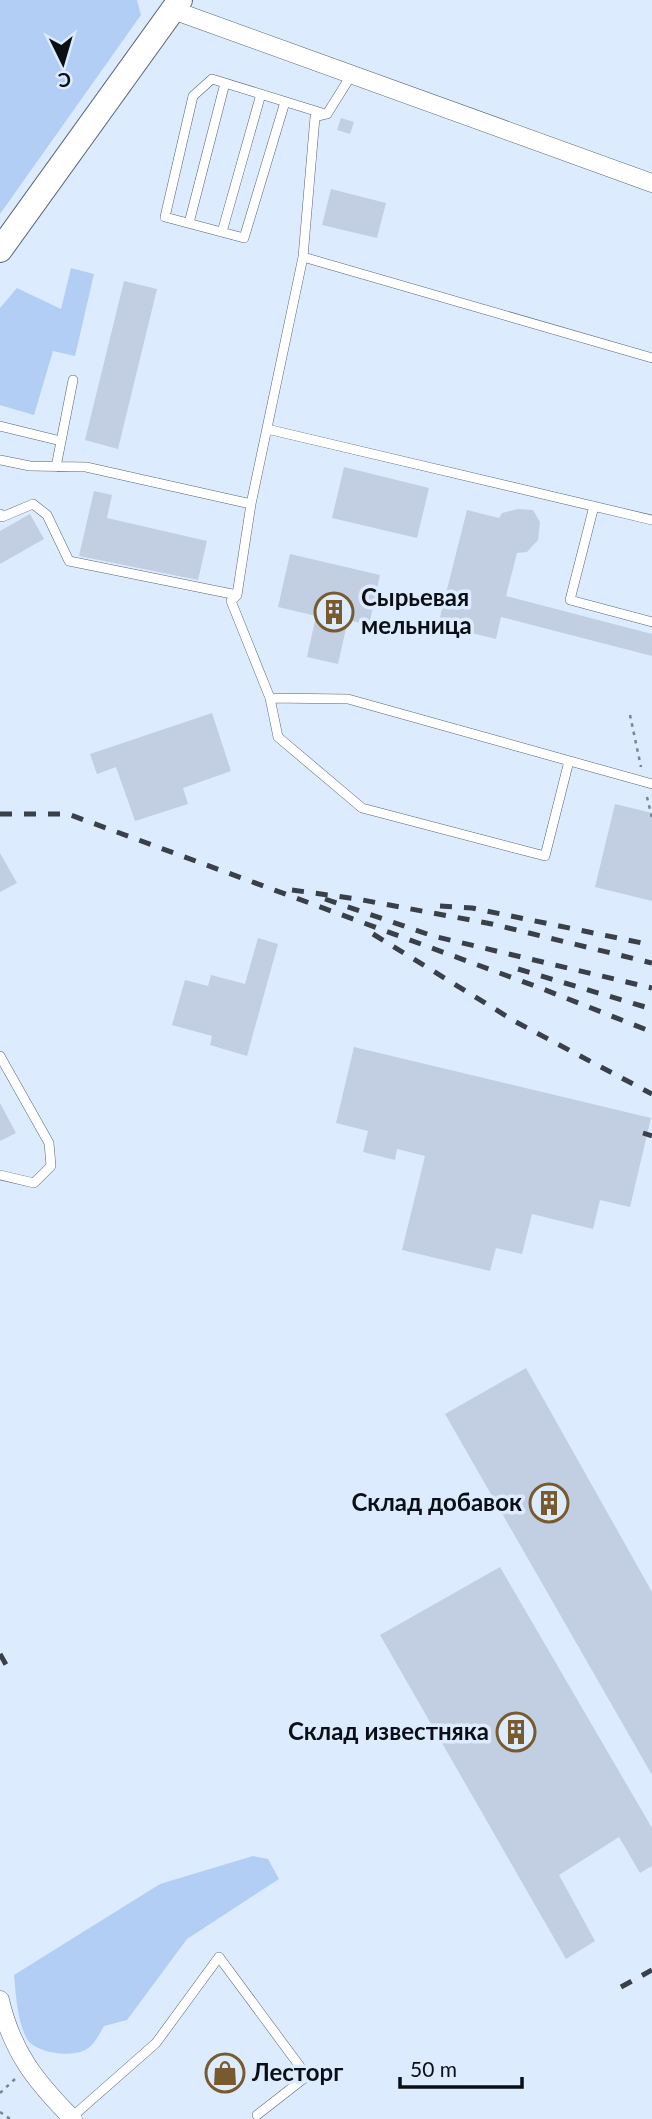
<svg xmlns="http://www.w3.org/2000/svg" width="652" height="2119" viewBox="0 0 652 2119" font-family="Lato,sans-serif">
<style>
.green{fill:#b2cef5}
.building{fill:#c2cfe2}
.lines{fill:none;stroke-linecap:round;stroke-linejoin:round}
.lane-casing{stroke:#586475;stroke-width:10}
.street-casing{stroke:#586475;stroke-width:19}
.secondary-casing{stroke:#586475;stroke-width:26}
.path{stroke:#7b8592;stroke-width:2.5;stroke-dasharray:3.5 5;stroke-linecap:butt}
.lane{stroke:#fff;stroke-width:9}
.street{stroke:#fff;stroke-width:18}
.secondary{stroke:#fff;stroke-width:24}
.rail{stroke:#394049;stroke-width:5;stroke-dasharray:12 12;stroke-linecap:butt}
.labels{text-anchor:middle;stroke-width:7;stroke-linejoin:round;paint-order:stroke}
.poi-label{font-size:24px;font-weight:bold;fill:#0a0f15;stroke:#ddebfe;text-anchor:start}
</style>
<rect width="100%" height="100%" fill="#ddebfe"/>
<!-- green -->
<path class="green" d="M0,0H137L141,15L0,214Z
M71,268L94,274L75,356L53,351L34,415L0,405V308L17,288L61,309Z
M253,1856L268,1859L279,1879L187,1939L127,2020L104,2026C99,2035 93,2047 83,2051C69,2057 36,2053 27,2039C17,2021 16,1995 14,1975L160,1884Z"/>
<!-- building -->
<path class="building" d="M341,118L354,122L350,134L337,130Z
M331,189L386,203L377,238L322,225Z
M124,281L157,289L118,449L85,440Z
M344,467L429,488L417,538L332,518Z
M94,491L112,495L107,518L207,541L198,580L79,556Z
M518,509L533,510L540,522L538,540L527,552L517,553L506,596L652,634V656L501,617L496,639L438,625L467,510L499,518L502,513Z
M30,514L44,539L0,564V531Z
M290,554L380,575L369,625L348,620L338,664L307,657L316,616L278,607Z
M212,713L231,771L183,788L188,804L135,821L116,767L97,774L90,754Z
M615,804L652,813V901L595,887Z
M0,853L17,883L0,892Z
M258,938L278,944L247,1056L210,1045L212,1036L172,1025L185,980L208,986L211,975L245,984Z
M354,1047L651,1118L630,1207L600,1200L593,1229L532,1214L522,1254L496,1248L490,1271L402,1250L425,1156L397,1149L395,1160L363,1152L368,1131L336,1123Z
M0,1103L16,1133L0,1141Z
M526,1368L652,1592V1775L445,1414Z
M500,1567L652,1828V1866L640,1873L619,1837L559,1875L595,1941L566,1959L380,1635Z"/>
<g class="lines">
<defs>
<path id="lane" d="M352,74L327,114L315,117L303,257L251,504L237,595L231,601L270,698L348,699L652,784
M285,102L244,238L165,217L193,96L212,79L322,113
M189,223L225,83
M222,232L261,94
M303,257L652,358
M0,426L61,441
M267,429L652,520
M0,460L30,466L86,467L251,504
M56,467L73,380
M594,506L570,600L652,622
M0,514L2,517L33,504L47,515L69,561L237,595
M270,698L278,737L362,808L545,856L569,761
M0,1056L49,1143L51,1166L34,1183L0,1175
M72,2117L156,2043L219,1957L307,2076L257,2115"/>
<path id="street" d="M173,10L652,183
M0,2000C12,2052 36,2082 73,2119"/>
<path id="secondary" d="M0,250L180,0"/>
</defs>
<!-- lane casing -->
<use href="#lane" class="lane-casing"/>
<!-- street casing -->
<use href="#street" class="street-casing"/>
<!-- secondary casing -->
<use href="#secondary" class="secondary-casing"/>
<!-- path -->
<path class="path" d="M630,715L641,767
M647,797L652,818
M0,2093L15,2079
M0,2112L10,2119"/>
<!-- lane -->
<use href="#lane" class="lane"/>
<!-- street -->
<use href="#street" class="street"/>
<!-- secondary -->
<use href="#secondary" class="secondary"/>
<!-- rail -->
<path class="rail" d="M0,814H68L543,989L652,1032
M292,890L357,899L492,924L652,963
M325,899L433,936L652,988
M440,906L472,908L652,945
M373,934L516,1022L652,1094
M518,969L652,1009
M643,1133L652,1136
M0,1654L9,1670
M621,1987L652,1970"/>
</g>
<!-- icons -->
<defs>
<symbol id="building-ring" viewBox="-11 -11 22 22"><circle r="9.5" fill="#ddebfe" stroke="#775b2e" stroke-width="1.5"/><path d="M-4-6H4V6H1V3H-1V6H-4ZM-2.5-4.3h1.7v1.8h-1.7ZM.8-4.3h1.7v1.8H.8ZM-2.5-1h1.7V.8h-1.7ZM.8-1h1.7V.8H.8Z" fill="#775b2e"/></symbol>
<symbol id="shop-ring" viewBox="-11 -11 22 22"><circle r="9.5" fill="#ddebfe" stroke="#775b2e" stroke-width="1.5"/><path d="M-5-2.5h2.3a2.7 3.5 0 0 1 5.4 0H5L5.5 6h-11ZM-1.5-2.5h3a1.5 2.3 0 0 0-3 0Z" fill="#775b2e"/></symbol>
</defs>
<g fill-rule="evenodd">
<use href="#building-ring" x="312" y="590" width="44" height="44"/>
<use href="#building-ring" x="527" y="1481" width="44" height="44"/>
<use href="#building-ring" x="494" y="1710" width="44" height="44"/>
<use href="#shop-ring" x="203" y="2051" width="44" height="44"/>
</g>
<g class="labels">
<!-- poi labels -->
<g class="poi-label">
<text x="361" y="606">Сырьевая<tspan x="361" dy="28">мельница</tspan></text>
<text x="522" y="1511" text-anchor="end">Склад добавок</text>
<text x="489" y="1740" text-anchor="end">Склад известняка</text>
<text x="252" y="2081">Лесторг</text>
</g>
</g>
<!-- north arrow -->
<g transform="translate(63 63) rotate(175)" stroke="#ddebfe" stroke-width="5" paint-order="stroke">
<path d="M0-5L12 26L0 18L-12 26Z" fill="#0a0f15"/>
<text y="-10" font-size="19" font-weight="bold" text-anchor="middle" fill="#0a0f15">С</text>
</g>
<!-- scale -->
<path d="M400 2077v10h122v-10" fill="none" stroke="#0a0f15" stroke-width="3.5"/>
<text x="410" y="2077" font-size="21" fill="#0a0f15" stroke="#ddebfe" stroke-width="5" paint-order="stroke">50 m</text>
</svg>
